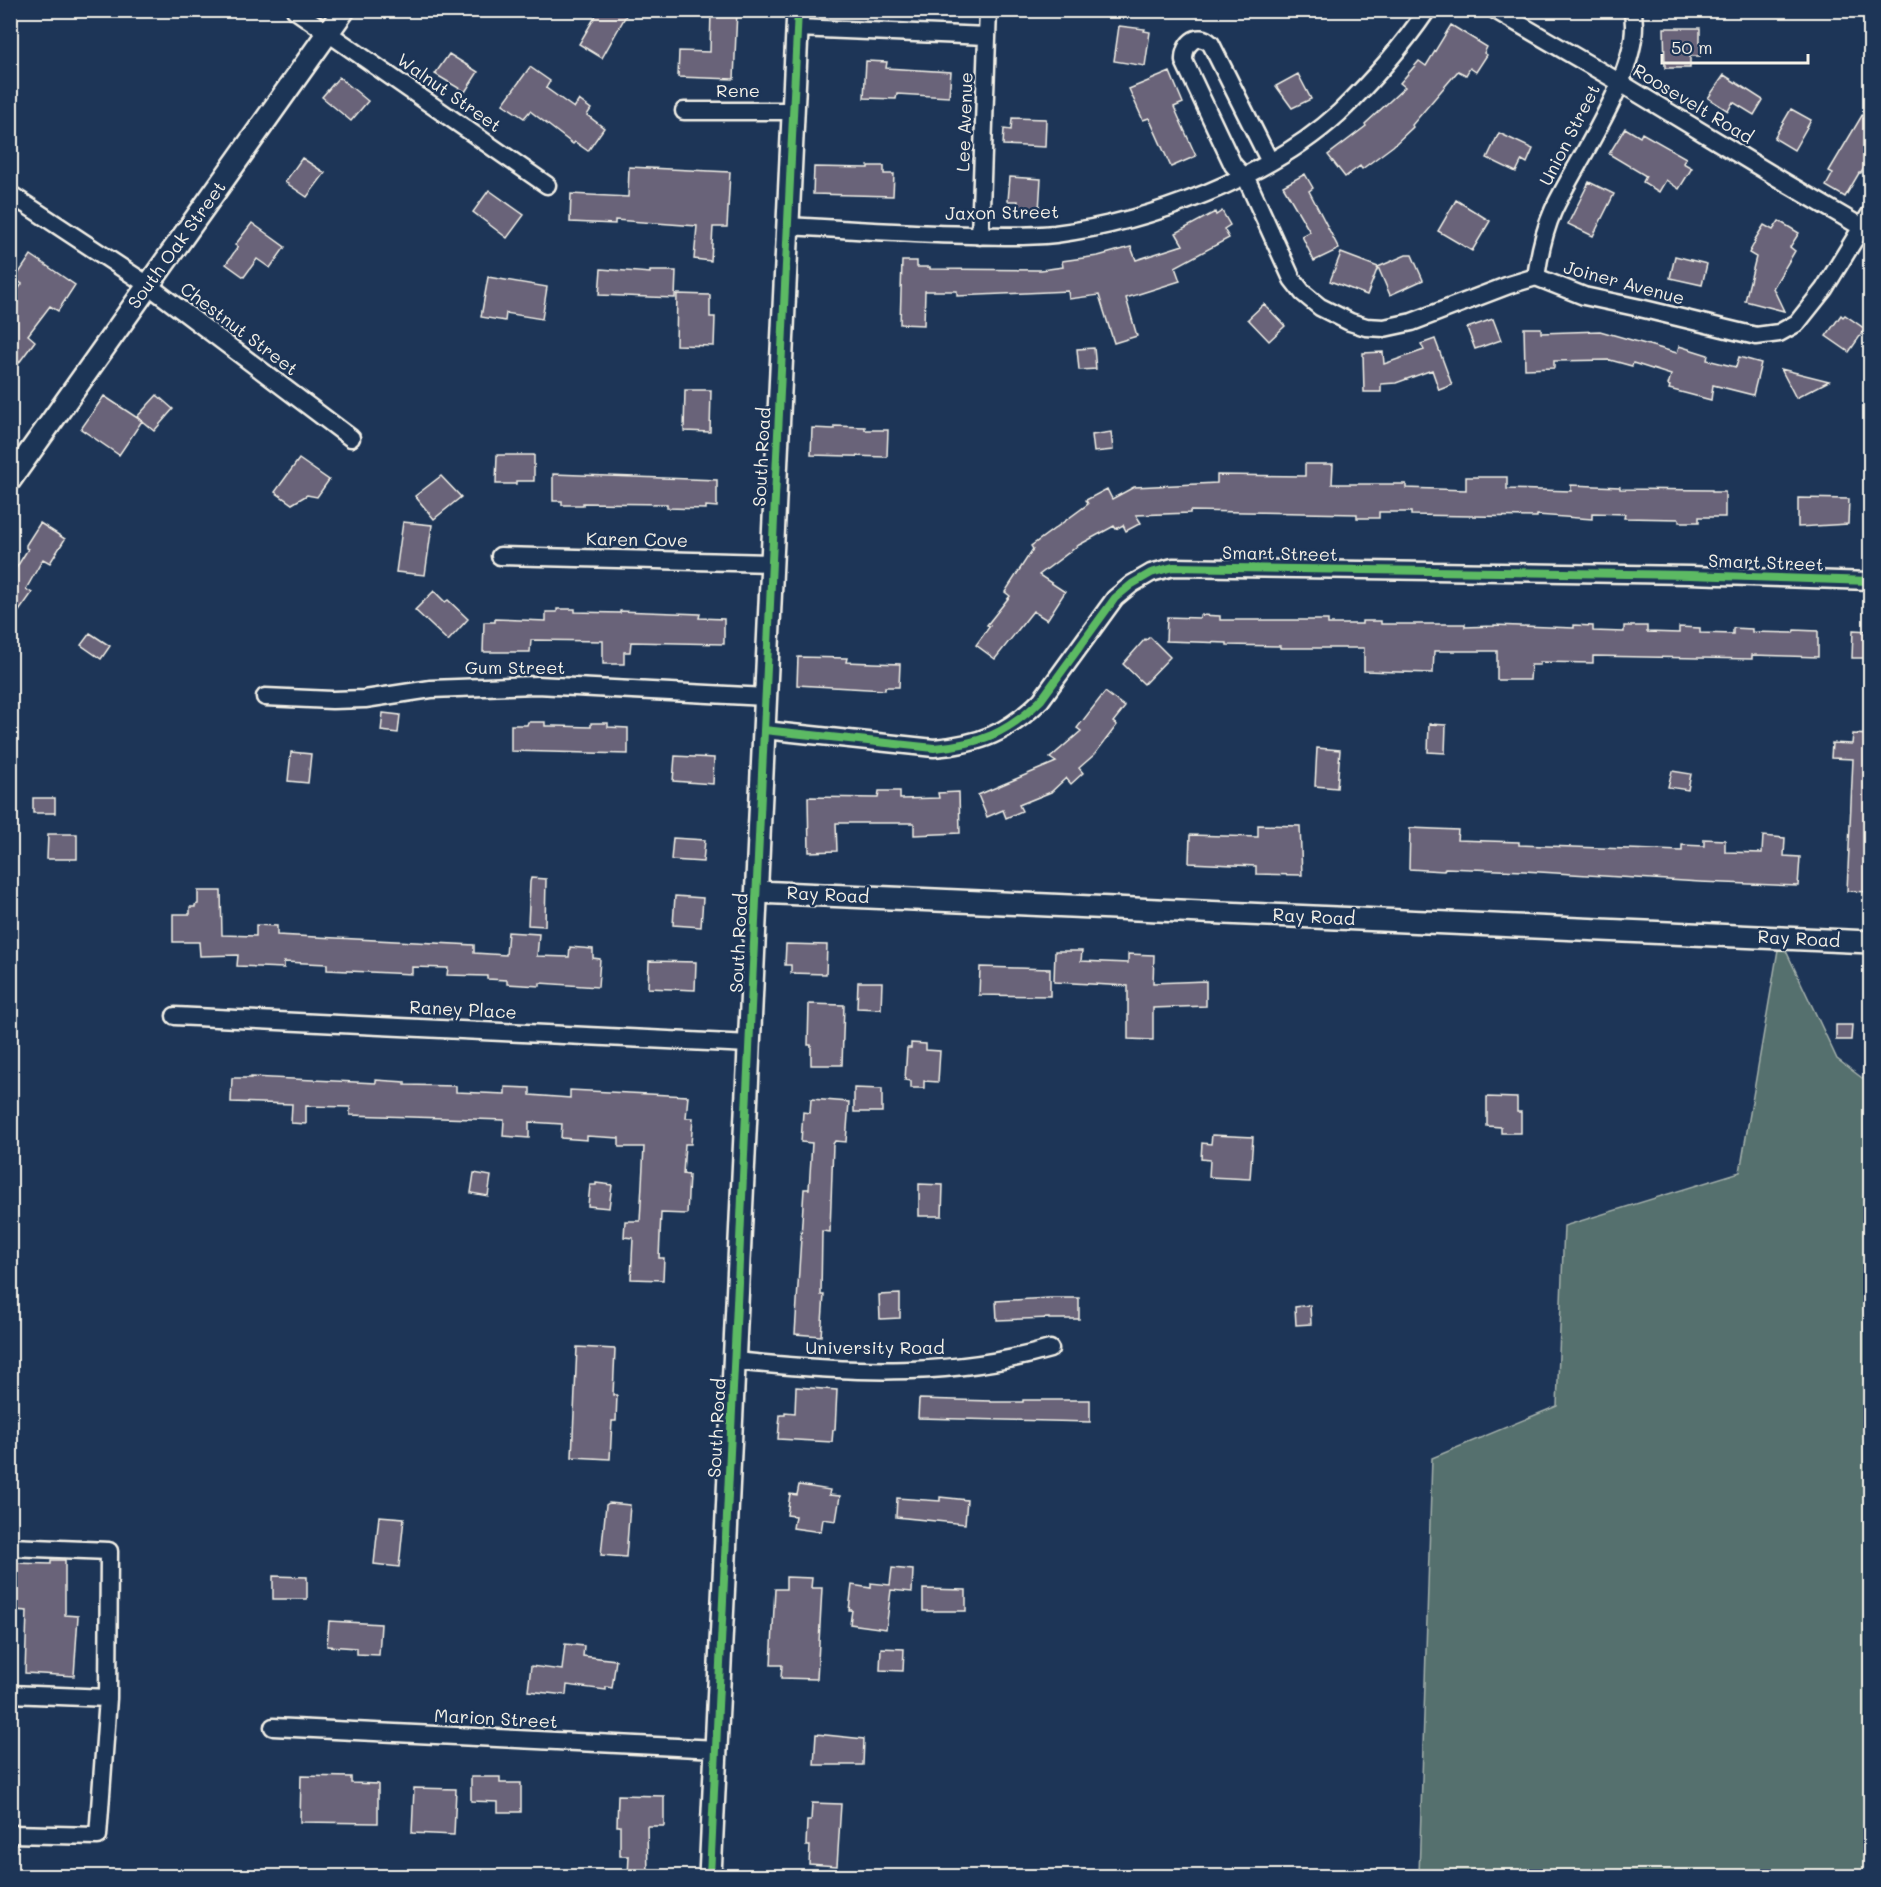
<svg xmlns="http://www.w3.org/2000/svg" width="1881" height="1887" viewBox="0 0 1881 1887" font-family="Mali,sans-serif">
<style>
.green{fill:#55706e;stroke:#a4b0ab;stroke-width:1.5}
.building{fill:#696479;stroke:#f4f1e8;stroke-width:1.5}
.lines{fill:none;stroke-linecap:round;stroke-linejoin:round}
.minor-casing{stroke:#f4f1e8;stroke-width:21}
.tertiary-casing{stroke:#f4f1e8;stroke-width:26}
.minor{stroke:#1d3557;stroke-width:16}
.tertiary{stroke:#1d3557;stroke-width:21}
.cycleway-casing{stroke:#1d3557;stroke-width:11}
.cycleway{stroke:#5cba63;stroke-width:8}
.labels{text-anchor:middle;stroke-width:5;stroke-linejoin:round;paint-order:stroke}
.street-label{font-size:18px;fill:#f4f1e8;stroke:#1d3557}
</style>
<rect width="100%" height="100%" fill="#1d3557"/>
<filter id="ink" filterUnits="userSpaceOnUse"><feTurbulence type="fractalNoise" baseFrequency=".0167" numOctaves="2"/><feDisplacementMap in="SourceGraphic" scale="12" xChannelSelector="R" yChannelSelector="G"/><feConvolveMatrix kernelMatrix="1 2 1 2 8 2 1 2 1" color-interpolation-filters="sRGB"/></filter>
<g filter="url(#ink)">
<!-- green -->
<path class="green" d="M1780,938L1837,1059L1870,1084V1876H1419L1432,1458L1557,1406L1564,1226L1740,1172Z"/>
<!-- building -->
<path class="building" d="M599,10H629L602,58L579,44Z
M711,10H737L734,79L678,77L679,51L710,52Z
M1451,25L1487,47L1484,53L1487,55L1476,72L1470,68L1466,75L1458,71L1412,125L1413,127L1393,146L1362,169L1360,166L1345,177L1328,155L1366,126L1365,124L1405,87L1400,83L1419,61L1426,66Z
M1119,26L1145,29L1144,31L1150,32L1145,66L1114,61Z
M1664,28H1700V56H1690V68H1665Z
M449,54L478,72L465,92L435,74Z
M866,61L887,62L886,68L951,72L949,97L897,94L896,99L864,98Z
M530,67L550,81L546,88L574,108L579,100L591,109L587,115L604,128L588,151L575,142L573,144L530,111L524,118L503,104Z
M1170,72L1183,103L1174,107L1196,156L1171,167L1149,118L1143,120L1129,89Z
M1298,74L1311,99L1292,108L1276,86Z
M1724,75L1763,100L1754,115L1733,102L1728,111L1708,98Z
M339,77L368,101L351,121L322,97Z
M1870,102V158L1861,173H1859L1845,197L1826,186L1833,173L1829,171Z
M1791,109L1811,120L1794,150L1774,138Z
M1012,118L1046,119L1045,147L1003,145L1004,129L1011,130Z
M1625,128L1640,137L1642,133L1686,158L1683,163L1692,168L1679,189L1666,180L1659,192L1643,182L1646,176L1609,154Z
M1499,133L1533,149L1527,163L1522,160L1516,172L1487,158Z
M302,158L325,173L307,197L285,182Z
M868,166H884V174H894L893,196L813,194L814,167L868,168Z
M629,167L730,172L727,227H713L711,261L694,259L697,226L615,220V224L570,222L571,194L628,197Z
M1305,174L1313,188L1309,191L1339,249L1314,261L1302,236L1310,232L1283,186Z
M1010,177L1041,179L1039,210L1017,209L1018,201H1008Z
M1589,182L1614,194L1593,236L1568,224Z
M489,190L524,215L507,238L473,212Z
M1456,200L1490,221L1472,251L1438,231Z
M1222,211L1230,225L1224,229L1229,238L1175,267L1180,281L1126,298L1137,336L1114,343L1099,295L1069,299L1068,291L957,296V291H925L924,325L900,324L902,261H917V267H930V269L1041,270L1063,267L1062,261L1098,256L1131,247L1136,260L1183,245L1176,233L1215,212L1216,215Z
M1779,221L1799,233L1790,247L1795,251L1773,288L1784,311L1745,301L1756,257L1749,253L1755,242L1754,241L1764,225L1773,230Z
M252,223L285,247L270,268L257,259L244,277L226,264L238,247L235,245Z
M1341,253L1378,267L1367,295L1330,281Z
M31,255L75,285L58,311L50,306L28,335L35,341L10,375V301L22,284L15,279Z
M1406,255H1412L1423,280L1390,295L1378,267Z
M1675,256L1707,264L1702,285L1670,278Z
M601,269L650,273V271H676L675,298L599,295Z
M488,277L547,287L542,319L506,313L505,321L481,317Z
M677,294L710,295V317H715L714,346L676,345Z
M1264,304L1285,326L1269,341L1248,319Z
M1841,315L1843,317L1845,315L1865,329L1849,352L1826,336Z
M1493,319L1501,340L1475,349L1467,328Z
M1524,328H1541V333L1600,331L1677,353L1679,346L1708,355L1707,360L1736,367L1739,357L1761,363L1753,395L1713,385L1711,400L1669,389L1670,386L1668,385L1671,375L1633,363L1632,366L1610,360L1554,361V368L1525,369Z
M1435,339L1452,385L1439,390L1432,370L1396,383L1381,384V392H1364L1363,353L1383,352L1384,364L1424,350L1421,344Z
M1094,348L1096,369L1079,370L1077,349Z
M1781,369L1829,381L1796,398Z
M685,390H711L710,432L684,431Z
M157,395L173,409L154,431L137,417Z
M104,396L142,421L119,455L81,429Z
M834,426L865,427V430H888L887,457L811,455L812,428L834,429Z
M1111,432L1113,450L1094,452L1092,435Z
M497,455H534V481H516V484H496Z
M299,459L329,480L317,497L307,495L292,504L275,492Z
M1305,464H1333L1332,484H1406V488L1466,490V477H1507V489L1571,491V485L1620,487V489L1712,490V492H1725V517H1699V522H1679V519L1624,518L1625,514L1592,513V519L1537,515V517L1411,515V512H1379V518H1357V514L1245,512L1190,511V513L1136,515L1141,523L1126,531L1123,525L1116,529L1114,526L1079,545L1039,575L1065,592L1047,620L1033,611L995,659L976,645L990,626L987,625L1010,596L1005,592L1033,549L1031,546L1088,504L1086,500L1107,489L1112,499L1134,487L1217,483V475L1305,476Z
M553,474L717,480V507L706,506V509L667,508V504L583,503V505H562V501H553Z
M441,476L461,497L434,519L415,496Z
M1798,498L1849,499L1848,524L1798,527Z
M403,522L432,525L425,575L396,572Z
M40,523L65,539L50,563L43,559L26,589L32,593L10,624V578L28,549L26,548V545Z
M434,591L445,602L448,600L468,619L448,641L415,610Z
M557,609H575V612L620,613V611L700,614L699,618L724,619V644L631,642L630,652H624V664H603V641L531,640L530,652H483L484,622H495V619L546,621V612H557Z
M1200,615L1220,616V620H1328V624H1362V621H1381V624H1465V627L1494,626V625L1574,628V625L1593,626V631L1624,632V626H1647V632L1679,633V627L1700,628V633L1733,634V628L1752,629V632L1793,633L1794,630L1818,631V657L1752,655V659L1593,656V663L1540,662V665H1531L1530,680H1497V651H1434L1433,673L1364,671V648H1280V646L1227,645V643L1166,641L1167,617L1200,618Z
M1853,630L1870,631V658H1852Z
M90,633L110,646L101,659L81,645Z
M1150,637L1170,657L1144,684L1123,664L1145,639L1146,640Z
M798,657L847,658L846,662L900,664L899,687H885V690L797,685Z
M1105,692L1125,707L1113,722L1117,725L1095,754L1079,768L1083,773L1071,784L1066,778L1051,792L1019,805L1022,811L1006,818L1003,810L987,817L978,795L1056,762L1050,758L1081,731L1077,728Z
M383,713L400,715L398,733L381,731Z
M528,722H545V726H556L591,727V723H608V727L628,728V754L511,751V725H527Z
M1429,724L1446,725L1445,753L1428,752Z
M1853,734L1870,735V892L1847,891L1853,759L1831,758L1832,743L1852,744Z
M1317,748L1340,750L1337,788L1315,786Z
M291,752L311,754L308,783L288,781Z
M675,756L714,758L713,784L673,781Z
M1672,771L1691,774L1688,790L1668,787Z
M879,791H900V799L939,798L938,793L959,792L960,833L914,835V823H836L837,851L809,852L808,797L878,798Z
M33,798H55V813H33Z
M1258,825L1300,826L1302,875L1256,874V866L1189,863L1190,835L1258,837Z
M1410,828L1458,830L1457,840L1519,842V845L1682,851V845L1704,846V839L1725,840V852L1762,853L1763,836L1785,838L1784,856L1800,857L1798,886L1700,882L1524,871L1445,868L1444,871L1409,869Z
M48,834H77V859H47Z
M673,838L705,840L703,862L671,860Z
M531,878L546,879L545,926L528,925L530,882Z
M198,891H221L222,935L256,936V925L277,926V935L474,945V953L506,955L508,932L539,934L537,956L569,957L570,947L593,949V958L600,959L598,987L540,983V986L507,984V980L487,979V976L447,975L448,968L412,967V974L327,970V964L284,962V968L237,966L238,955L200,956L199,942H173V914H190V907H195V905L198,904Z
M675,896L703,898L701,927L673,925Z
M786,944L827,945L826,974L791,973V965H785Z
M1055,951H1082L1081,961L1128,963V954L1154,955L1153,983L1206,981V1006L1153,1008V1040L1128,1039V986L1054,982Z
M649,961L696,962L695,990L648,988Z
M980,967L1050,969V996L979,995Z
M858,982H882L881,1009L857,1008Z
M809,1004L844,1005L842,1065H811V1045H808Z
M1836,1025H1852L1851,1040H1836Z
M911,1043L926,1044V1050L940,1051L938,1082L924,1081V1088H911V1081L905,1080L907,1048H911Z
M251,1077L376,1083V1080L405,1082V1085L456,1086V1092L505,1094V1087L530,1088V1095L570,1098V1090L688,1096L686,1118H693L691,1144H685L683,1174L689,1175L687,1214L661,1213L659,1258H664L663,1280L631,1279L633,1238L624,1237L625,1221H640L644,1147H619V1138L587,1136V1140L561,1138L562,1124L529,1122V1138L503,1136L504,1120L350,1115V1107L306,1106V1124L291,1123L292,1104L231,1102L232,1078H251Z
M854,1088L882,1089V1112H854Z
M1487,1097L1517,1098V1112H1521V1133H1501V1127L1487,1126Z
M811,1099L849,1102L846,1142L835,1141L833,1144L830,1232L822,1231L821,1295H824L821,1336L795,1334L804,1189H809L812,1143L801,1142L803,1112L810,1113Z
M1212,1135L1253,1137L1250,1179L1209,1177L1210,1160L1201,1159L1202,1143L1211,1144Z
M474,1173L491,1176L488,1196L471,1193Z
M596,1183L612,1185L609,1208L588,1206L590,1185H596Z
M919,1184L943,1185L942,1216H919Z
M900,1294V1318L880,1319L879,1295Z
M1049,1298H1079V1319H1049V1318L997,1320L996,1301Z
M1310,1305L1311,1324L1296,1325L1295,1307Z
M577,1347L615,1349L613,1395H617L616,1421H612L610,1459L572,1457Z
M796,1387L837,1390L835,1430H833L832,1442L778,1439L780,1415H785V1412L795,1413Z
M919,1399L991,1401V1402H1023V1400H1090V1422L918,1418Z
M799,1485L830,1490L829,1495L840,1496L836,1521L823,1519L821,1532L793,1528L795,1516L787,1515L790,1494L797,1495Z
M940,1497L967,1500L965,1524L896,1517L897,1498L940,1501Z
M609,1503L630,1505L626,1557L601,1555L606,1505Z
M379,1516L404,1518L399,1567L374,1564Z
M51,1560H65V1615L78,1616L74,1676L25,1673L27,1611L14,1610V1563L51,1564Z
M892,1568L913,1570L912,1592L891,1590L886,1629L850,1624L852,1610H849L852,1585L871,1588V1583L890,1585Z
M273,1576L307,1577V1599H273Z
M786,1577L812,1578L811,1588H822L817,1679L781,1678L782,1665H771L775,1589H786Z
M923,1589L966,1590V1611H923Z
M329,1621L381,1624L379,1655L357,1654V1648L327,1646Z
M565,1644L584,1646L583,1656L616,1660L612,1688L606,1687V1690L567,1685L566,1695L528,1691L531,1666L562,1670Z
M881,1648L904,1649L903,1671L880,1670Z
M816,1734L864,1739L863,1765H814Z
M301,1776L351,1777V1783L378,1784V1823L300,1822Z
M471,1777H500V1783H521V1812H498V1802L471,1801Z
M414,1788L456,1789L454,1835L412,1833Z
M618,1795L664,1796V1826H647L648,1876H628L629,1856H620V1826H617Z
M812,1803L841,1804L837,1866L809,1864L810,1846H806L807,1821H811Z"/>
<g class="lines">
<defs>
<path id="minor" d="M295,10L547,185
M1495,10L1619,82L1786,183L1870,232
M797,28L987,36
M684,111H793
M1270,162L1211,44C1197,30 1183,45 1184,61L1233,165L1247,180L1292,279L1303,293L1320,307L1350,322L1366,327L1384,328L1412,322L1509,285L1536,277L1584,296L1640,308L1756,336L1779,333L1797,323L1824,289L1870,214
M10,194L148,285L351,438
M788,226C838,229 887,232 937,234C976,235 1016,238 1055,234C1149,222 1268,178 1339,113C1371,82 1402,47 1427,10
M980,236L988,10
M1536,277C1539,256 1544,231 1553,211C1575,162 1647,64 1632,10
M500,556L772,563
M265,697L332,700L365,699L431,689L537,685L766,697
M764,730L934,748C980,744 1008,733 1041,700L1115,598L1132,584L1151,573L1173,567L1690,575L1870,581
M175,1016L750,1044
M735,1361C842,1372 946,1379 1050,1349
M10,1547L109,1551L108,1698L98,1836L10,1834
M10,1694L108,1698
M273,1727L717,1749"/>
<path id="tertiary" d="M10,480L344,10
M757,892L1870,942
M710,1876L798,10"/>
</defs>
<!-- minor casing -->
<use href="#minor" class="minor-casing"/>
<!-- tertiary casing -->
<use href="#tertiary" class="tertiary-casing"/>
<!-- minor -->
<use href="#minor" class="minor"/>
<!-- tertiary -->
<use href="#tertiary" class="tertiary"/>
<defs>
<path id="cycleway" d="M764,730L934,748C980,744 1008,733 1041,700L1115,598L1132,584L1151,573L1173,567L1690,575L1870,581
M710,1876L798,10"/>
</defs>
<!-- cycleway casing -->
<use href="#cycleway" class="cycleway-casing"/>
<!-- cycleway -->
<use href="#cycleway" class="cycleway"/>
</g>
</g>
<g class="labels">
<!-- street labels -->
<g class="street-label">
<text x="738" y="97">Rene</text>
<text transform="translate(449 93) rotate(35)" y="6">Walnut Street</text>
<text transform="translate(1693 104) rotate(31)" y="6">Roosevelt Road</text>
<text transform="translate(965 122) rotate(-88)" y="6">Lee Avenue</text>
<text transform="translate(1570 135) rotate(-63)" y="6">Union Street</text>
<text transform="translate(1002 213) rotate(-1)" y="6">Jaxon Street</text>
<text transform="translate(177 245) rotate(-54)" y="6">South Oak Street</text>
<text transform="translate(1624 283) rotate(15)" y="6">Joiner Avenue</text>
<text transform="translate(239 329) rotate(37)" y="6">Chestnut Street</text>
<text transform="translate(762 457) rotate(-87)" y="6">South Road</text>
<text transform="translate(637 540) rotate(1)" y="6">Karen Cove</text>
<text transform="translate(1280 554) rotate(1)" y="6">Smart Street</text>
<text transform="translate(1766 563) rotate(2)" y="6">Smart Street</text>
<text x="515" y="674">Gum Street</text>
<text transform="translate(828 895) rotate(3)" y="6">Ray Road</text>
<text transform="translate(1314 917) rotate(3)" y="6">Ray Road</text>
<text transform="translate(1799 939) rotate(3)" y="6">Ray Road</text>
<text transform="translate(739 943) rotate(-87)" y="6">South Road</text>
<text transform="translate(463 1010) rotate(3)" y="6">Raney Place</text>
<text x="875" y="1354">University Road</text>
<text transform="translate(717 1428) rotate(-87)" y="6">South Road</text>
<text transform="translate(496 1719) rotate(3)" y="6">Marion Street</text>
</g>
</g>
<!-- margin -->
<rect width="1881" height="1887" fill="none" stroke="#1d3557" stroke-width="36"/>
<rect x="18" y="18" width="1845" height="1851" fill="none" stroke="#f4f1e8" stroke-width="2" filter="url(#ink)"/>
<!-- scale -->
<path d="M1662 54v9h146v-9" fill="none" stroke="#f4f1e8" stroke-width="3"/>
<text x="1671" y="54" font-size="18" fill="#f4f1e8" stroke="#1d3557" stroke-width="4.5" paint-order="stroke">50 m</text>
</svg>
